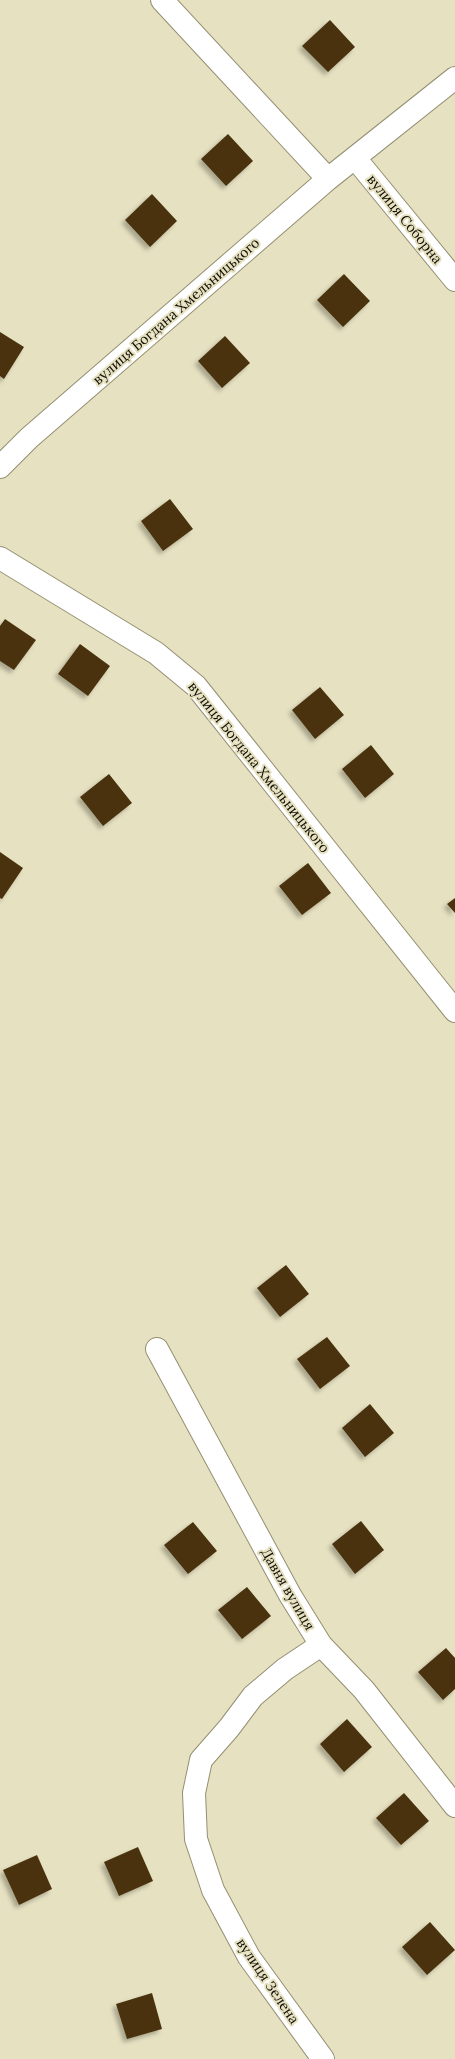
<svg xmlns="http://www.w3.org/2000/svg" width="455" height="2059" viewBox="0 0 455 2059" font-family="Lora,serif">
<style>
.building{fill:#49330d;filter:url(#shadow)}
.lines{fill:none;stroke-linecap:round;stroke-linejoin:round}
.street-casing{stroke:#948f72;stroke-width:24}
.street{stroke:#fff;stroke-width:22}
.labels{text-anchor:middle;stroke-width:4;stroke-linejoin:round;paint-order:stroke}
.street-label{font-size:14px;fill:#0e0c03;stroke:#e6e1c1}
</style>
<defs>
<filter id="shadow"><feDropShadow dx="-3.5" dy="3.5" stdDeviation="2" flood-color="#0004"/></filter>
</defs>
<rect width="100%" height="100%" fill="#e6e1c1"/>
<!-- building -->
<path class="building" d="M330,20L355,47L328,72L302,46Z
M228,134L253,161L226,186L201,159Z
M152,194L177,221L150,247L125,220Z
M344,274L370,301L343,327L317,300Z
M0,332L24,347L4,379L0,376Z
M225,336L250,363L222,388L198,361Z
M170,499L193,529L163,551L141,521Z
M5,619L36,640L14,670L0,661V626Z
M80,644L110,666L88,696L58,674Z
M320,687L344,715L315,739L292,710Z
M371,745L394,774L365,798L342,769Z
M109,774L132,803L103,826L80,797Z
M0,852L23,868L2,899L0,898Z
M308,863L331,893L302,915L279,886Z
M455,898V913L447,904Z
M286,1265L309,1294L280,1317L257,1288Z
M327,1337L350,1366L320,1389L297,1359Z
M370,1404L394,1433L365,1457L342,1428Z
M361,1521L384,1550L355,1574L332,1544Z
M193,1522L217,1551L188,1574L164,1545Z
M247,1587L271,1616L242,1639L218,1610Z
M446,1648L455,1658V1689L443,1700L418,1672Z
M347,1719L372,1747L344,1772L320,1744Z
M404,1793L429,1821L401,1845L376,1818Z
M138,1847L153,1881L119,1896L104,1862Z
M37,1855L52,1889L19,1905L3,1870Z
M430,1922L455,1950L427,1975L402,1947Z
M152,1993L162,2029L127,2039L116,2004Z"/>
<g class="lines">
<defs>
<path id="street" d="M162,0L328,179
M355,158L455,280
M0,467L29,438L328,179L455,78
M0,558L156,653L196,686L455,1011
M157,1349L290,1595L321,1645L364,1690L455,1806
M321,1645L285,1669L253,1696L229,1728L201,1760L194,1793L196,1839L213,1890L249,1957L323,2059"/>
</defs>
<!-- street casing -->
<use href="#street" class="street-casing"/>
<!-- street -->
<use href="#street" class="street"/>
</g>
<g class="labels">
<!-- street labels -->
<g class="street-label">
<text transform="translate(405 219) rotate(51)" y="5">вулиця Соборна</text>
<text transform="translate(176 311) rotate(-41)" y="5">вулиця Богдана Хмельницького</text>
<text transform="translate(259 767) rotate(51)" y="5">вулиця Богдана Хмельницького</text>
<text transform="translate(288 1589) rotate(60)" y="5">Давня вулиця</text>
<text transform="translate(268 1981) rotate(56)" y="5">вулиця Зелена</text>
</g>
</g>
</svg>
